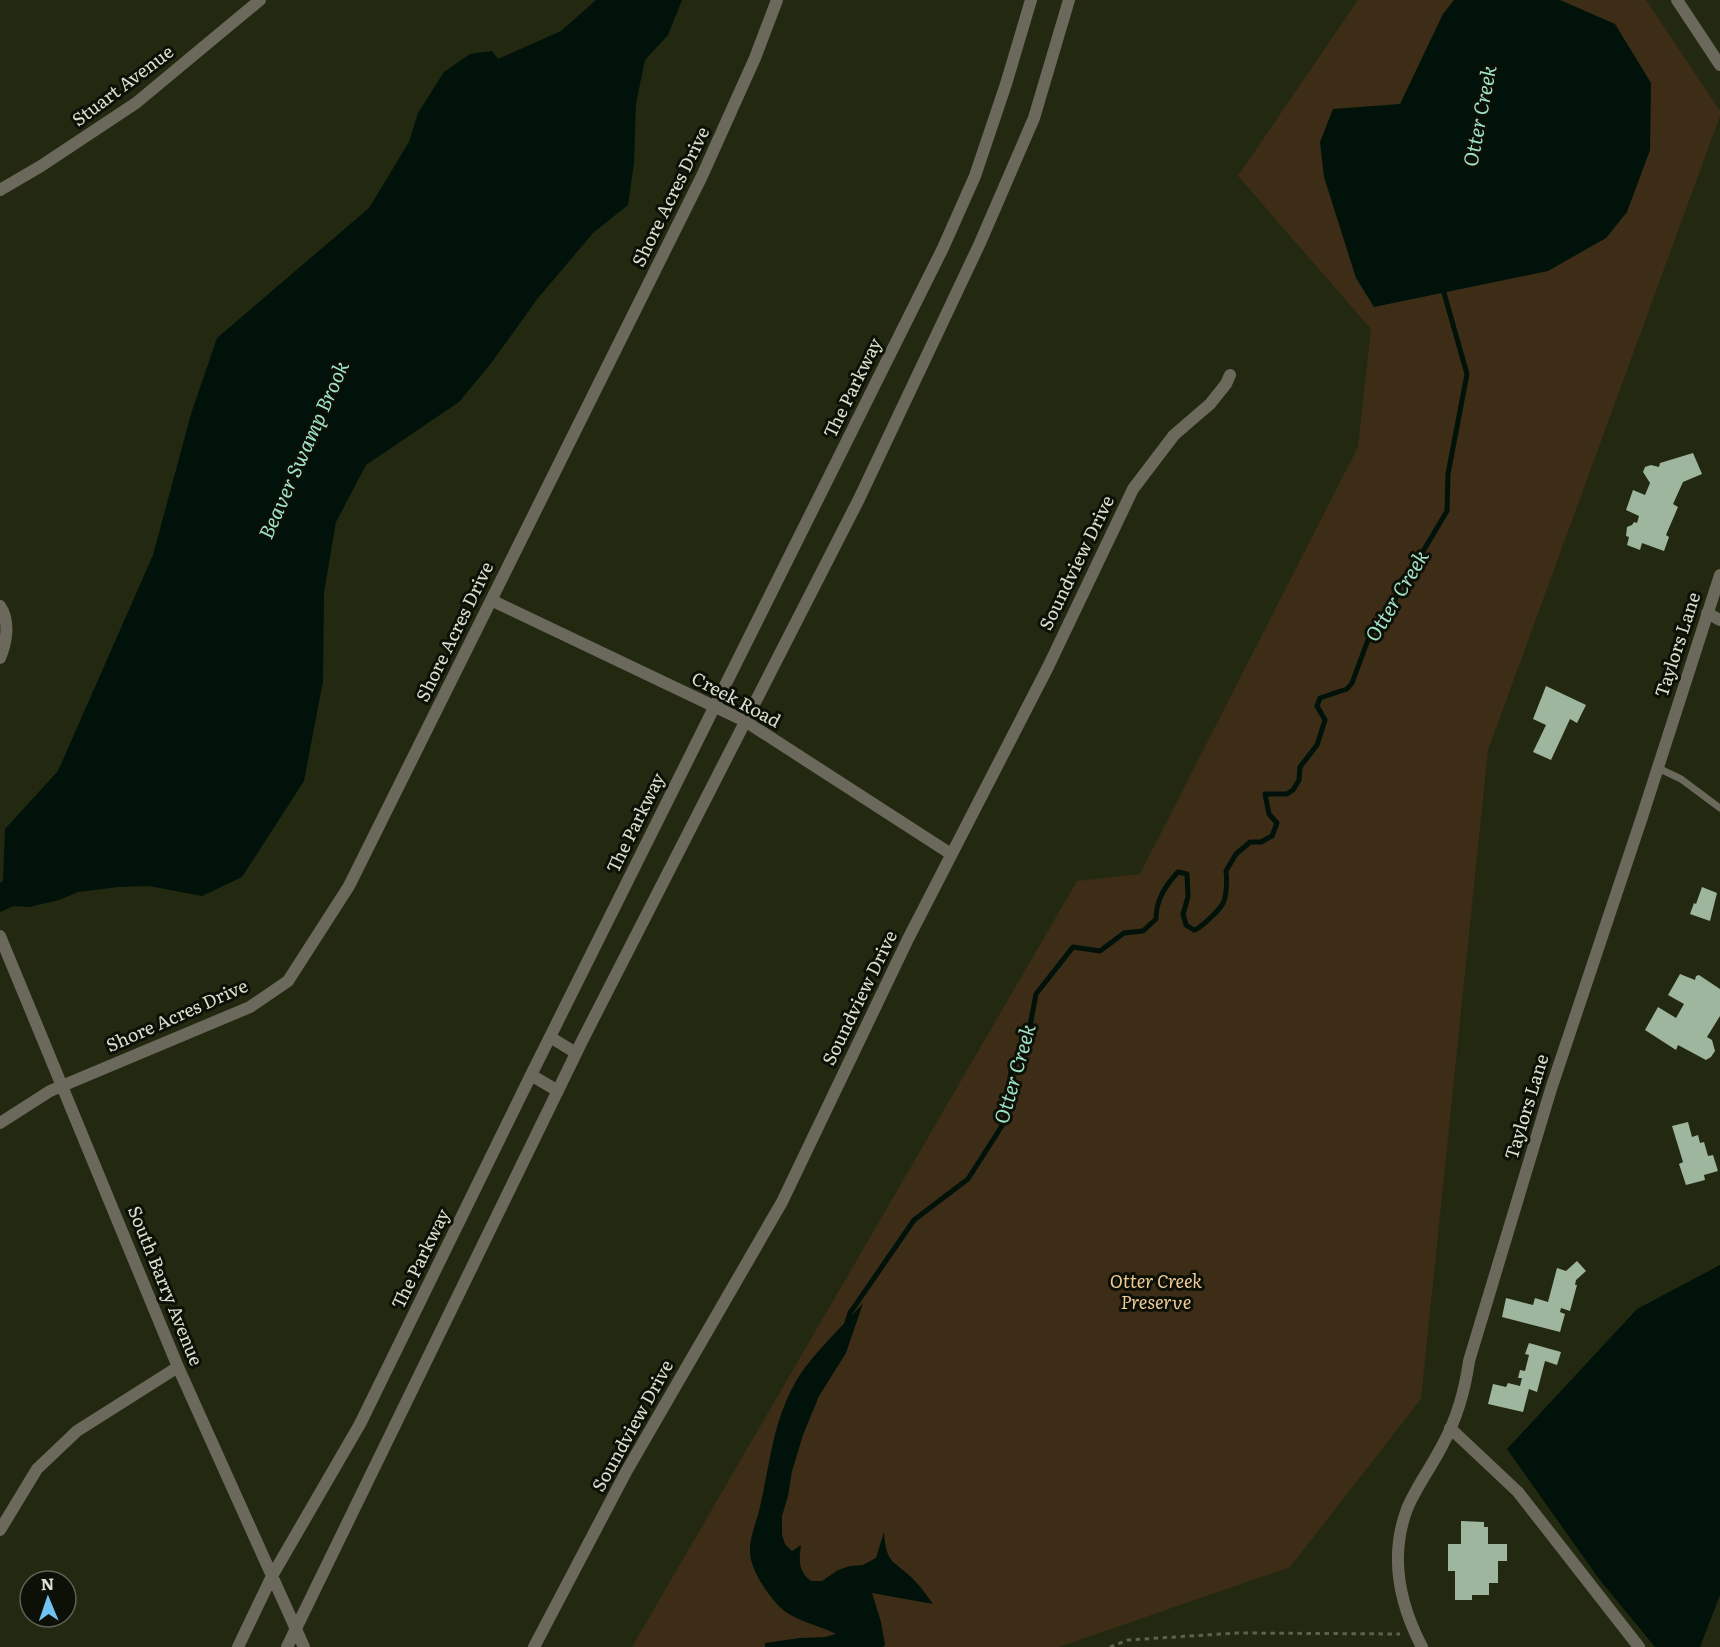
<svg xmlns="http://www.w3.org/2000/svg" width="1720" height="1647" viewBox="0 0 1720 1647" font-family="Literata,serif">
<style>
.green{fill:#3d2d16}
.water{fill:#00120a}
.lines{fill:none;stroke-linecap:round;stroke-linejoin:round}
.stream{stroke:#00120a;stroke-width:5}
.building{fill:#9eb69e}
.path{stroke:#5b624c;stroke-width:3;stroke-dasharray:4.5 4.5;stroke-linecap:butt}
.lane{stroke:#6b695b;stroke-width:7}
.street{stroke:#6b695b;stroke-width:12}
.labels{text-anchor:middle;stroke-width:6;stroke-linejoin:round;paint-order:stroke}
.street-label{font-size:18px;fill:#dae0d0;stroke:#0d1006}
.park-label{font-size:18px;font-style:italic;fill:#efcb99;stroke:#0d1006}
.water-label{font-size:20px;font-style:italic;fill:#a0e3c9;stroke:#0d1006}
</style>
<rect width="100%" height="100%" fill="#222910"/>
<!-- green -->
<path class="green" d="M1358,0H1646L1720,111V116L1488,750L1421,1399L1290,1567L1059,1647H632L1077,881L1140,874L1358,447L1371,329L1238,176Z"/>
<!-- water -->
<path class="water" d="M596,0H682L668,35L645,60L636,103L634,163L628,205L593,233L538,298L492,362L459,402L366,465L336,522L324,592L323,681L304,781L242,877L202,896L149,886L118,887L78,892L59,900L29,907L14,906L0,912V883L3,881L5,829L58,771L153,555L191,414L217,338L369,208L409,142L418,113L444,72L470,54L492,51L498,59L561,31Z
M1454,0H1560L1615,24L1651,83L1650,150L1627,212L1606,238L1548,271L1374,307L1356,278L1324,177L1320,142L1333,109L1400,104L1443,14Z
M1720,1265V1595L1700,1647H1655L1599,1579L1507,1449L1637,1309Z
M863,1303L846,1353L819,1396L803,1435L792,1471L788,1496L782,1516V1535L785,1544L792,1551L801,1545C799,1560 798,1571 811,1581H822L838,1570L850,1566L863,1565L876,1558L884,1532C886,1566 895,1560 915,1581C922,1588 927,1596 933,1604L872,1593L881,1622L885,1645L883,1647H765V1643L800,1638L825,1637L836,1634C817,1624 791,1621 776,1603C766,1591 755,1576 751,1560C747,1543 755,1527 759,1511C770,1466 772,1424 795,1383C810,1356 842,1327 863,1303Z"/>
<g class="lines">
<!-- stream -->
<path class="stream" d="M846,1326L850,1313L914,1220L968,1179L1005,1121L1011,1071L1027,1042L1036,994L1073,947L1100,951L1124,933L1143,931L1156,919C1156,900 1165,886 1178,872L1187,874L1188,897L1183,914L1186,925L1194,930C1200,929 1218,911 1222,905C1227,898 1227,879 1226,871L1236,854L1250,842H1261L1272,836L1277,823L1269,814L1265,794H1287L1293,790L1299,780L1300,767L1317,745L1325,720L1317,706L1320,698L1347,689L1352,683L1369,637L1374,628L1391,612L1402,579L1412,570L1447,511L1448,474L1467,374L1444,293L1445,287"/>
</g>
<!-- building -->
<path class="building" d="M1693,453L1702,474L1683,482L1673,504L1678,507L1666,535L1669,537L1664,551L1642,543L1640,550L1627,545L1629,537L1626,536L1627,527L1632,525L1634,522L1637,523L1639,516L1626,510L1633,490L1645,495L1650,483L1643,472L1645,467L1651,465L1659,467L1660,463Z
M1546,686L1586,705L1577,723L1570,719L1551,760L1533,752L1546,725L1533,719Z
M1702,887L1717,893L1710,921L1690,914L1694,903L1696,904Z
M1680,974L1695,980L1696,976L1699,975L1720,989V1016L1707,1037L1712,1040L1715,1051L1711,1057L1706,1060L1678,1045L1676,1050L1645,1030L1658,1007L1676,1018L1684,1004L1668,995Z
M1688,1122L1692,1137L1698,1135L1700,1143L1704,1142L1708,1156L1713,1155L1718,1171L1704,1175L1705,1180L1686,1185L1679,1164L1683,1162L1672,1126Z
M1577,1261L1586,1271L1576,1280L1575,1285H1577L1570,1311L1561,1308L1560,1312L1565,1314L1560,1332L1502,1317L1506,1298L1533,1305L1535,1298L1548,1302L1557,1268L1566,1271Z
M1529,1343L1561,1352L1557,1365L1545,1361L1537,1392L1529,1389L1523,1412L1488,1404L1493,1384L1506,1387L1508,1383L1520,1386L1522,1378H1518L1520,1370L1525,1371L1529,1355L1525,1354Z
M1461,1521L1484,1522V1527H1488V1544H1507V1561H1498V1583H1489V1595H1472V1600H1455V1571H1448V1544H1461Z"/>
<g class="lines">
<!-- path -->
<path class="path" d="M1110,1647L1128,1640L1237,1633L1400,1634"/>
<!-- lane -->
<path class="lane" d="M1658,768L1681,779L1720,808"/>
<!-- street -->
<path class="street" d="M1677,0L1720,65
M0,190L41,166L136,103L260,0
M491,600L745,721L951,854
M0,606C10,620 7,642 0,658
M1707,613L1720,620
M0,936L178,1367L304,1647
M550,1037L576,1053
M531,1075L558,1091
M0,1123L50,1091L250,1007L288,981L349,886L702,176L755,58L777,0
M1450,1428L1518,1492L1639,1647
M0,1530L37,1469L77,1431L178,1367
M238,1647L272,1576L360,1424L531,1075L943,248L975,176L1006,84L1031,0
M287,1647L582,1041L859,499L980,243L1034,118L1069,0
M534,1647L626,1472L782,1202L908,939L1048,667L1133,489L1174,435L1210,404L1226,384L1230,375
M1422,1647C1399,1603 1389,1557 1407,1509C1416,1487 1432,1466 1443,1444C1457,1418 1465,1390 1469,1361L1551,1089L1642,817L1720,575"/>
</g>
<g class="labels">
<!-- street labels -->
<g class="street-label">
<text transform="translate(123 86) rotate(-37)" y="6">Stuart Avenue</text>
<text transform="translate(671 197) rotate(-64)" y="6">Shore Acres Drive</text>
<text transform="translate(853 388) rotate(-64)" y="6">The Parkway</text>
<text transform="translate(1077 563) rotate(-64)" y="6">Soundview Drive</text>
<text transform="translate(455 632) rotate(-64)" y="6">Shore Acres Drive</text>
<text transform="translate(1678 645) rotate(-72)" y="6">Taylors Lane</text>
<text transform="translate(736 700) rotate(28)" y="6">Creek Road</text>
<text transform="translate(636 823) rotate(-64)" y="6">The Parkway</text>
<text transform="translate(860 998) rotate(-64)" y="6">Soundview Drive</text>
<text transform="translate(177 1016) rotate(-24)" y="6">Shore Acres Drive</text>
<text transform="translate(1527 1107) rotate(-73)" y="6">Taylors Lane</text>
<text transform="translate(421 1259) rotate(-64)" y="6">The Parkway</text>
<text transform="translate(165 1286) rotate(68)" y="6">South Barry Avenue</text>
<text transform="translate(633 1426) rotate(-61)" y="6">Soundview Drive</text>
</g>
<!-- park labels -->
<g class="park-label">
<text x="1156" y="1288">Otter Creek<tspan x="1156" dy="21">Preserve</tspan></text>
</g>
<!-- water labels -->
<g class="water-label">
<text transform="translate(1480 116) rotate(-79)" y="7">Otter Creek</text>
<text transform="translate(304 450) rotate(-66)" y="7">Beaver Swamp Brook</text>
<text transform="translate(1397 596) rotate(-59)" y="7">Otter Creek</text>
<text transform="translate(1015 1074) rotate(-74)" y="7">Otter Creek</text>
</g>
</g>
<!-- north arrow -->
<g transform="translate(48 1599) rotate(358)"><circle r="28" fill="#0d1006" stroke="#5f6357" stroke-width="1.5"/>
<path d="M0-4.5L10 22L0 15L-10 22Z" fill="#70c2f4"/>
<text y="-9" font-size="16" font-weight="bold" text-anchor="middle" fill="#dae0d0">N</text>
</g>
</svg>
